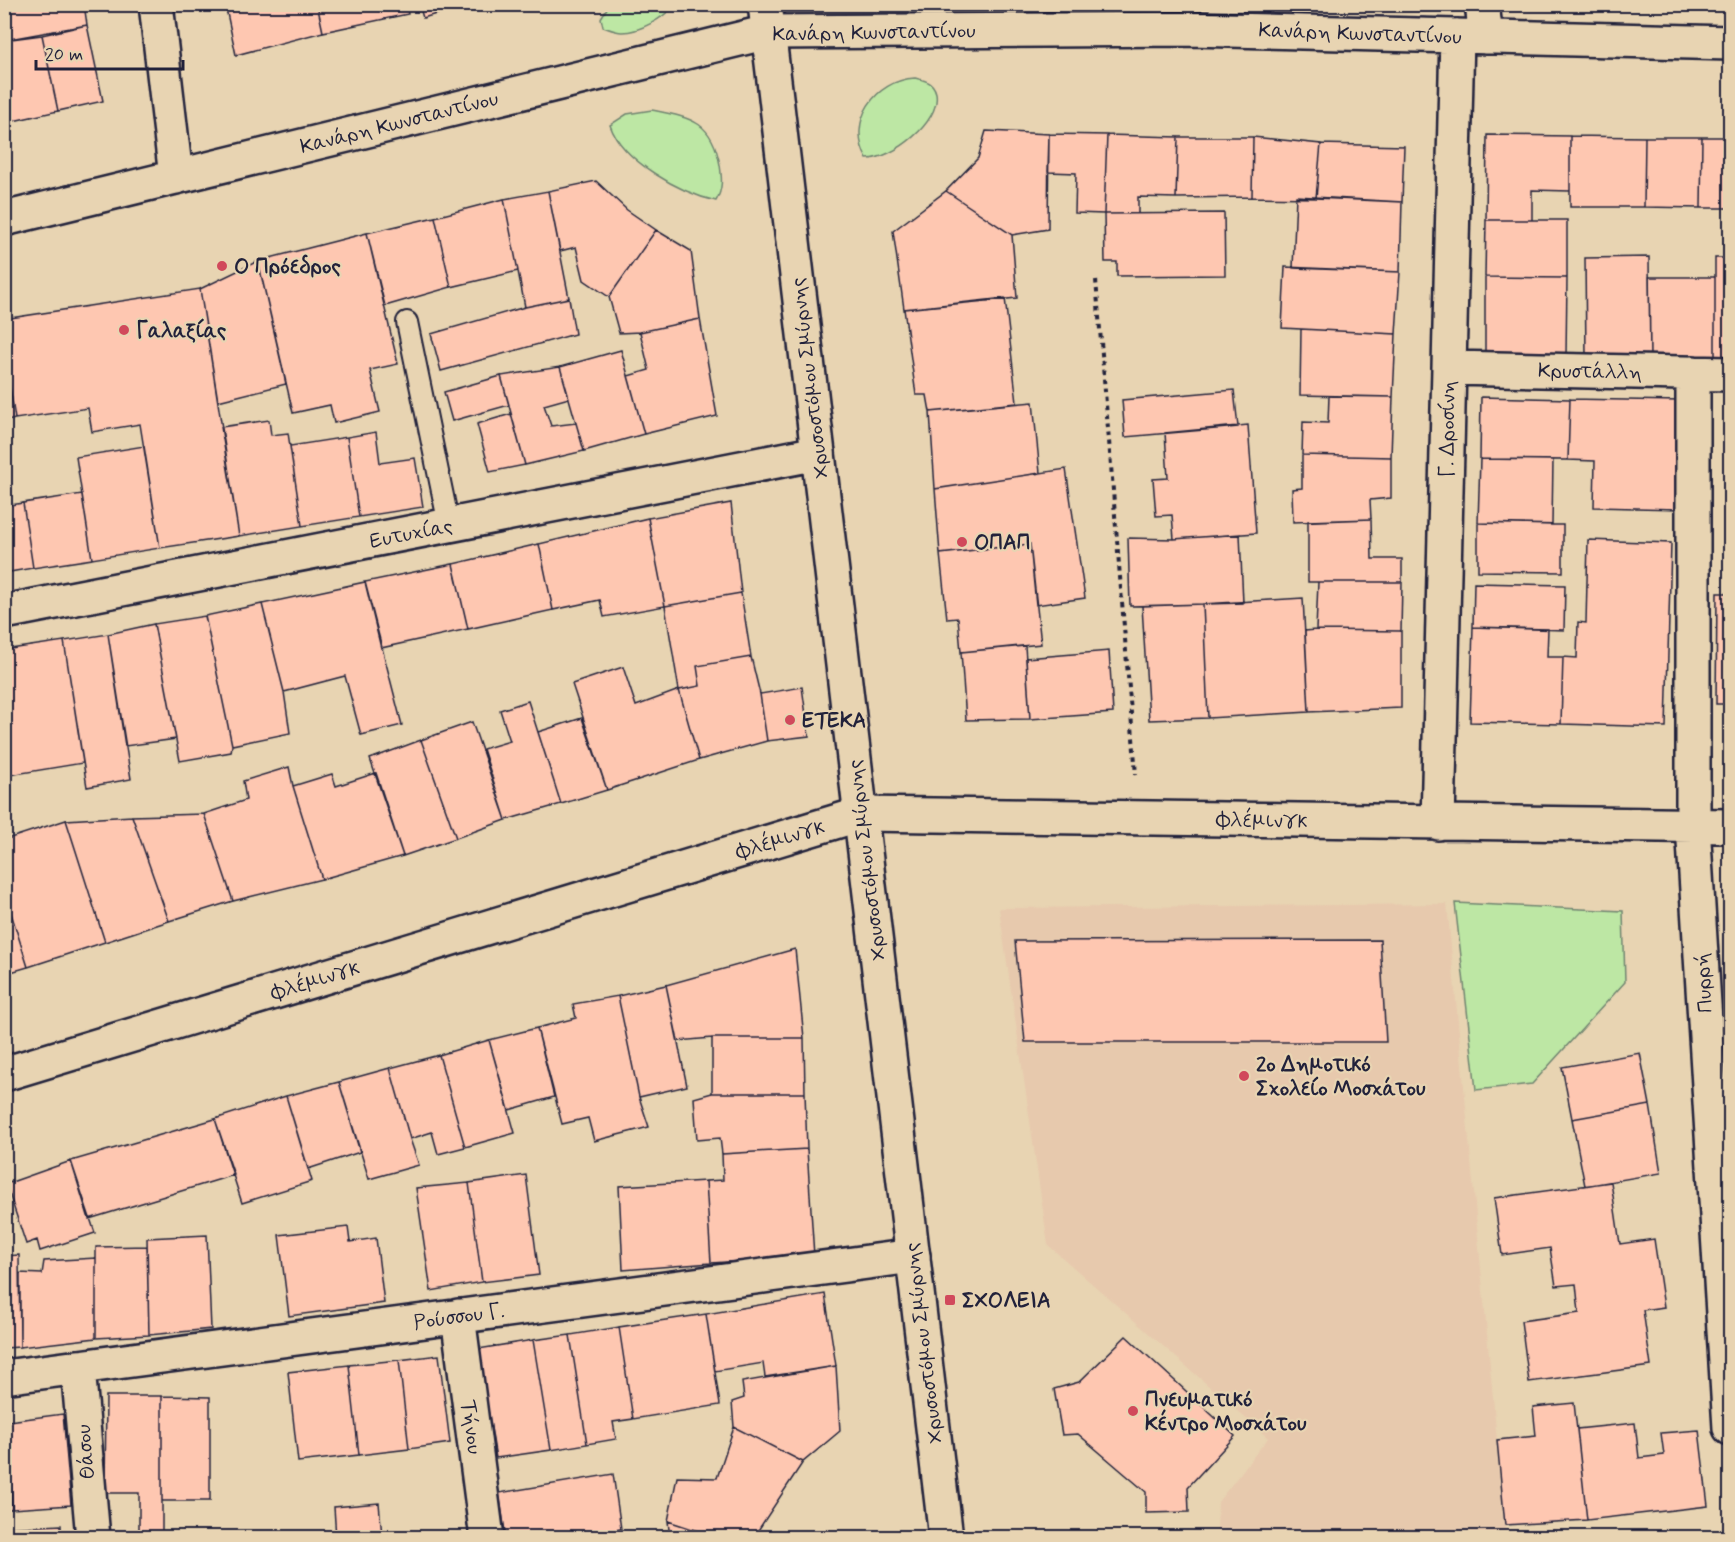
<svg xmlns="http://www.w3.org/2000/svg" width="1735" height="1542" viewBox="0 0 1735 1542" font-family="Mynerve,sans-serif">
<style>
.built{fill:#e7c9ad}
.green{fill:#bde7a4;stroke:#708470;stroke-width:1.5}
.building{fill:#fec7b1;stroke:#22223b;stroke-width:1.5}
.lines{fill:none;stroke-linecap:round;stroke-linejoin:round}
.lane-casing{stroke:#22223b;stroke-width:24}
.street-casing{stroke:#22223b;stroke-width:38}
.secondary-casing{stroke:#22223b;stroke-width:38}
.path{stroke:#22223b;stroke-width:4;stroke-dasharray:4.5 4.5;stroke-linecap:butt}
.lane{stroke:#e8d4b2;stroke-width:20}
.street{stroke:#e8d4b2;stroke-width:33}
.secondary{stroke:#e8d4b2;stroke-width:33}
.poi-dot{fill:#d1495b;stroke:#e8d4b2;stroke-width:2}
.labels{text-anchor:middle;stroke-width:4.5;stroke-linejoin:round;paint-order:stroke}
.street-label{font-size:21px;fill:#22223b;stroke:#e8d4b2}
.poi-label{font-size:21px;font-weight:bold;fill:#22223b;stroke:#e8d4b2;text-anchor:start}
</style>
<rect width="100%" height="100%" fill="#e8d4b2"/>
<filter id="ink" filterUnits="userSpaceOnUse"><feTurbulence type="fractalNoise" baseFrequency=".0167" numOctaves="2"/><feDisplacementMap in="SourceGraphic" scale="12" xChannelSelector="R" yChannelSelector="G"/><feConvolveMatrix kernelMatrix="1 2 1 2 8 2 1 2 1" color-interpolation-filters="sRGB"/></filter>
<g filter="url(#ink)">
<!-- built -->
<path class="built" d="M1447,904L1506,1537H1217L1218,1502L1268,1438L1048,1245L999,908Z"/>
<!-- green -->
<path class="green" d="M609,5V4L674,5C664,18 640,32 622,32C616,32 609,29 603,27L601,18Z
M915,78C919,79 925,80 928,82C933,84 935,89 936,93C941,122 893,159 867,159C846,122 875,80 915,78Z
M652,110C692,118 712,121 720,165C722,179 723,189 716,201C681,193 622,161 610,125L627,114Z
M1455,903L1623,911L1625,982L1532,1084L1476,1090Z"/>
<!-- building -->
<path class="building" d="M4,4H84L87,25L4,40Z
M225,4H317L323,32L236,55Z
M317,4H406L408,14L323,32Z
M419,4H469L423,18Z
M87,25L103,101L58,111L42,35Z
M42,35L58,111L4,123V40Z
M986,131L1049,134L1048,229L1012,235L946,191L978,158Z
M1049,134L1107,135L1104,214L1075,213L1076,173L1048,172Z
M1107,135L1178,137L1176,198L1138,197V214H1104Z
M1487,135L1570,136V191L1532,190V220H1486Z
M1570,136L1645,137L1644,207H1570Z
M1178,137H1253L1252,197L1176,198Z
M1253,137L1321,144L1316,198L1252,197Z
M1645,137H1702L1701,208L1644,207Z
M1702,137H1730V208H1701Z
M1321,144L1404,146L1402,202L1316,198Z
M596,181L627,210L656,230L609,297L584,280L576,247L560,251L548,191Z
M548,191L569,298L525,307L504,199Z
M946,191L1012,235L1017,298L904,309L893,231Z
M1296,196L1402,202L1400,272L1293,268Z
M504,199L518,271L451,287L435,217Z
M1224,213L1225,275L1117,276V262H1105L1104,214Z
M435,217L451,287L385,306L367,233Z
M1486,220H1567V278L1485,277Z
M656,230L691,251L700,319L640,332L619,333L609,297Z
M367,233L398,364L370,370L380,412L334,423L330,405L293,413L258,261Z
M1649,257L1650,359L1586,357L1585,258Z
M1715,258H1730V360L1715,359Z
M258,261L286,384L218,401L200,289Z
M1285,267L1400,272L1396,334L1282,328Z
M1485,277L1567,278L1566,356L1485,355Z
M1649,277H1715V359H1650Z
M200,289L239,536L160,548L140,424L92,432L88,408L15,419L4,348V319Z
M569,298L575,334L441,371L431,334L525,307Z
M1005,298L1017,403L930,412L927,395H916L904,309Z
M700,319L717,416L644,434L628,376L649,370L640,332Z
M1301,329L1396,334L1393,397L1300,395Z
M4,348L15,419L4,422Z
M621,350L644,434L584,451L560,367Z
M560,367L569,398L544,405L551,426L576,423L584,451L525,465L501,376Z
M501,376L509,405L452,421L444,392Z
M1234,390L1238,427L1125,437L1122,400Z
M1329,396L1393,397L1391,457L1302,455L1303,422L1328,423Z
M1481,397L1570,399L1568,460L1480,459Z
M1570,399L1680,401L1678,509L1594,507L1595,461L1568,460Z
M1033,402L1040,473L935,489L930,412Z
M511,414L525,465L490,472L477,424Z
M269,420L271,435L288,433L302,526L239,536L221,427Z
M1248,425L1256,533L1174,539L1172,515L1156,516L1153,479L1168,478L1165,433Z
M376,432L380,463L415,458L423,507L359,517L347,437Z
M347,437L359,517L302,526L290,446Z
M144,446L160,548L92,559L76,457Z
M1302,455L1391,457V498L1370,500L1371,519L1293,522L1292,489L1302,488Z
M1480,459L1553,460L1552,525L1478,523Z
M1066,469L1085,598L1036,605L1030,544L940,554L935,489Z
M82,494L92,559L33,568L23,503Z
M23,503L33,568L4,573V506Z
M731,503L741,593L665,606L648,518Z
M648,518L665,606L604,617L600,600L553,610L539,544Z
M1371,519L1372,559H1402V582H1308V521Z
M1478,523L1563,525V572L1478,571Z
M1240,534L1243,603L1130,606L1128,538L1174,539Z
M1588,540L1671,543L1666,727L1561,724L1563,657L1577,658L1578,622L1586,623Z
M539,544L553,610L468,629L453,564Z
M1030,544L1041,644L961,652L958,618L947,619L940,554Z
M453,564L468,629L381,648L365,582Z
M365,582L402,725L361,735L345,676L284,692L262,604Z
M1318,582H1402L1401,631L1316,630Z
M1474,583L1565,585L1564,630L1473,627Z
M741,593L751,657L697,666L700,686L679,690L665,606Z
M1717,593H1730V704H1716Z
M1303,598L1309,712L1208,718L1203,604Z
M262,604L284,692L290,733L232,745L205,616Z
M1203,604L1208,718L1149,720L1142,606Z
M205,616L232,745L231,752L180,761L154,624Z
M154,624L176,739L125,746L108,634Z
M1473,627L1548,629L1547,657H1563L1561,724L1470,722Z
M1316,630L1401,631V708L1309,712L1305,631Z
M108,634L131,779L87,787L64,641Z
M64,641L83,763L10,775L4,742V650Z
M1025,646L1030,719L966,720L961,652Z
M1109,651L1113,713L1030,719L1026,658Z
M751,657L760,694L767,741L699,760L679,690L700,686L697,666Z
M623,667L636,706L679,690L699,760L607,790L572,684Z
M802,687L809,736L767,741L760,694Z
M528,701L561,804L506,820L483,749L510,741L500,710Z
M582,718L607,790L561,804L538,732Z
M472,722L506,820L456,838L421,740Z
M421,740L456,838L403,856L370,759Z
M289,767L293,786L322,879L233,901L204,814L246,800L243,781Z
M376,773L403,856L322,879L293,786L332,774L336,786Z
M204,814L233,901L169,921L132,816Z
M132,816L169,921L105,942L66,820Z
M66,820L105,942L28,967L4,891V840Z
M4,891L28,967L4,974Z
M1380,940L1386,1042H1025L1015,941Z
M795,949L804,1038H712L678,1041L666,985Z
M666,985L687,1086L639,1097L618,996Z
M618,996L639,1097L649,1127L594,1141L588,1118L562,1124L537,1028L576,1018L573,1004Z
M537,1028L554,1097L509,1110L489,1040Z
M712,1038H804L805,1093H712Z
M489,1040L515,1133L465,1147L439,1055Z
M1640,1053L1650,1105L1572,1119L1562,1067Z
M439,1055L465,1147L438,1154L432,1132L410,1139L390,1068Z
M390,1068L410,1139L419,1165L369,1179L339,1082Z
M339,1082L360,1152L308,1169L286,1096Z
M712,1093H805L807,1149L722,1154L720,1138L697,1140L694,1098Z
M286,1096L312,1181L242,1203L215,1119Z
M1650,1105L1661,1173L1585,1186L1572,1119Z
M215,1119L234,1175L89,1219L71,1161Z
M807,1149L814,1256L711,1263L706,1181L723,1180L722,1154Z
M71,1161L95,1233L40,1251L37,1240L26,1244L6,1184Z
M526,1175L539,1275L482,1282L469,1183Z
M706,1181L711,1263L623,1270L619,1186Z
M1611,1182L1620,1244L1654,1239L1664,1307L1643,1310L1651,1366L1529,1382L1521,1321L1579,1313L1576,1284L1556,1286L1550,1248L1502,1255L1494,1198Z
M469,1183L482,1282L431,1291L416,1188Z
M348,1227L350,1242L376,1238L384,1303L289,1316L279,1235Z
M207,1235L211,1329L149,1335L147,1238Z
M147,1246L149,1335L96,1338V1247Z
M19,1255L20,1347L4,1348V1256Z
M96,1258V1338L20,1347V1273L42,1274L44,1261Z
M825,1294L836,1366L765,1377L763,1363L715,1371L706,1314Z
M706,1314L720,1405L633,1419L619,1327Z
M619,1327L633,1419L613,1422L616,1439L587,1444L570,1335Z
M570,1335L587,1444L551,1450L533,1340Z
M1126,1336L1235,1436L1188,1487L1189,1512L1146,1513V1492L1078,1434L1062,1435L1054,1389L1079,1382Z
M533,1340L551,1450L496,1458L478,1349Z
M439,1355L450,1443L409,1449L399,1360Z
M399,1360L409,1449L359,1455L349,1365Z
M349,1365L359,1455L298,1462L288,1372Z
M836,1366L840,1431L803,1462L734,1427L732,1402L744,1398L742,1382Z
M106,1396H162V1534L139,1535V1493H105Z
M162,1396L210,1397V1501H162Z
M1574,1403L1587,1520L1505,1525L1497,1440L1536,1436L1533,1407Z
M63,1414L71,1505L12,1509L9,1421Z
M9,1421L12,1509H4V1422Z
M1635,1423L1639,1458L1664,1455L1661,1433L1699,1430L1708,1506L1587,1520L1577,1429Z
M734,1427L803,1462L753,1538H720L668,1521L677,1477L717,1478Z
M613,1474L621,1529L572,1538H506L499,1493Z
M379,1503L382,1536L336,1538L334,1507Z
M668,1521L720,1538H670Z
M61,1525V1538H4V1528Z
M621,1529L623,1538H572Z
M430,1533L431,1538H358L382,1536Z
M123,1535H186V1538H123Z
M186,1535H221V1538H186Z"/>
<g class="lines">
<defs>
<path id="lane" d="M407,322L449,525"/>
<path id="street" d="M156,4L176,177
M1482,4L1486,37
M4,219L768,32L1190,29L1730,43
M1449,368L1730,374
M1693,373V825L1730,1428
M4,612L818,453
M1438,823L1457,36
M4,1074L861,814L1730,826
M458,1316L487,1538
M78,1367L93,1538
M4,1377L913,1256"/>
<path id="secondary" d="M765,4L946,1538"/>
</defs>
<!-- lane casing -->
<use href="#lane" class="lane-casing"/>
<!-- street casing -->
<use href="#street" class="street-casing"/>
<!-- secondary casing -->
<use href="#secondary" class="secondary-casing"/>
<!-- path -->
<path class="path" d="M1096,280L1136,775"/>
<!-- lane -->
<use href="#lane" class="lane"/>
<!-- street -->
<use href="#street" class="street"/>
<!-- secondary -->
<use href="#secondary" class="secondary"/>
</g>
</g>
<!-- markers -->
<g class="poi-dot">
<circle cx="222" cy="266" r="6"/>
<circle cx="124" cy="330" r="6"/>
<circle cx="962" cy="542" r="6"/>
<circle cx="790" cy="720" r="6"/>
<circle cx="1244" cy="1076" r="6"/>
<rect x="944" y="1294" width="12" height="12" rx="3"/>
<circle cx="1133" cy="1411" r="6"/>
</g>
<g class="labels">
<!-- street labels -->
<g class="street-label">
<text transform="translate(874 32) rotate(-1)" y="7">Κανάρη Κωνσταντίνου</text>
<text transform="translate(1360 33) rotate(2)" y="7">Κανάρη Κωνσταντίνου</text>
<text transform="translate(399 122) rotate(-14)" y="7">Κανάρη Κωνσταντίνου</text>
<text transform="translate(1590 371) rotate(1)" y="7">Κρυστάλλη</text>
<text transform="translate(809 378) rotate(-97)" y="7">Χρυσοστόμου Σμύρνης</text>
<text transform="translate(1447 429) rotate(-89)" y="7">Γ. Δροσίνη</text>
<text transform="translate(411 533) rotate(-11)" y="7">Ευτυχίας</text>
<text transform="translate(1262 820) rotate(1)" y="7">Φλέμινγκ</text>
<text transform="translate(780 839) rotate(-17)" y="7">Φλέμινγκ</text>
<text transform="translate(866 860) rotate(-97)" y="7">Χρυσοστόμου Σμύρνης</text>
<text transform="translate(315 980) rotate(-17)" y="7">Φλέμινγκ</text>
<text transform="translate(1703 983) rotate(-94)" y="7">Πυρρή</text>
<text transform="translate(459 1316) rotate(-8)" y="7">Ρούσσου Γ.</text>
<text transform="translate(923 1343) rotate(-97)" y="7">Χρυσοστόμου Σμύρνης</text>
<text transform="translate(472 1427) rotate(83)" y="7">Τήνου</text>
<text transform="translate(85 1452) rotate(-95)" y="7">Θάσου</text>
</g>
<!-- poi labels -->
<g class="poi-label">
<text x="234" y="273">Ο Πρόεδρος</text>
<text x="136" y="337">Γαλαξίας</text>
<text x="974" y="549">ΟΠΑΠ</text>
<text x="802" y="727">ΕΤΕΚΑ</text>
<text x="1256" y="1071">2ο Δημοτικό<tspan x="1256" dy="24">Σχολείο Μοσχάτου</tspan></text>
<text x="962" y="1307">ΣΧΟΛΕΙΑ</text>
<text x="1145" y="1406">Πνευματικό<tspan x="1145" dy="24">Κέντρο Μοσχάτου</tspan></text>
</g>
</g>
<!-- margin -->
<rect width="1735" height="1542" fill="none" stroke="#e8d4b2" stroke-width="24"/>
<rect x="12" y="12" width="1711" height="1518" fill="none" stroke="#22223b" stroke-width="2" filter="url(#ink)"/>
<!-- scale -->
<path d="M36 60v9h147v-9" fill="none" stroke="#22223b" stroke-width="3"/>
<text x="45" y="60" font-size="18" fill="#22223b" stroke="#e8d4b2" stroke-width="4.5" paint-order="stroke">20 m</text>
</svg>
